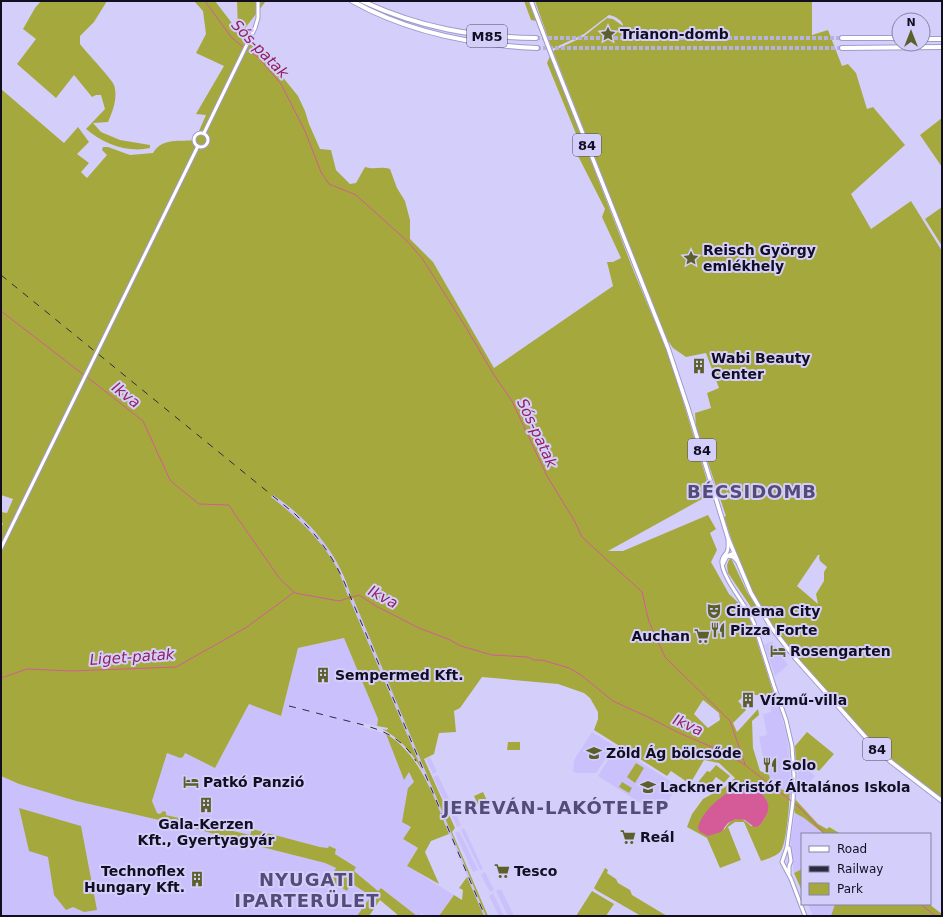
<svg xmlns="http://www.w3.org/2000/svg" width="943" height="917" viewBox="0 0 943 917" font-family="'DejaVu Sans',sans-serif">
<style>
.built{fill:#c9c0fc}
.green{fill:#a5a93d;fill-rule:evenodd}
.water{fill:#d55a98}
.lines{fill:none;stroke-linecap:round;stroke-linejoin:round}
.stream{stroke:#d55a98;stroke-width:1}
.highway-tunnel{stroke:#b7b2d9;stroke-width:4;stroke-dasharray:4 2;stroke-linecap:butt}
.secondary-casing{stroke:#a19acd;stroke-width:5}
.primary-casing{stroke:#a19acd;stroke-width:5.5}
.highway-casing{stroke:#a19acd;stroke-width:6}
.secondary{stroke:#fff;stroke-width:3}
.primary{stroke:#fff;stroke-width:3.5}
.highway{stroke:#fff;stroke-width:4}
.rail{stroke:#2d293f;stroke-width:1;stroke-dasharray:7 7;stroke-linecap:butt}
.labels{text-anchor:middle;stroke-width:4;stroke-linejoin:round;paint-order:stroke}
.shield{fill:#d4cffa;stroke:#4c4862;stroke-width:1}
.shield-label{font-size:13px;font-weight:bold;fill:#120e21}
.poi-label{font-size:14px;font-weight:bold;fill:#120e21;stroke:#d4cffa;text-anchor:start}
.water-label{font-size:15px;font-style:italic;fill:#91215f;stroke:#d4cffa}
.district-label{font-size:18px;font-weight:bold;letter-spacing:1px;fill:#544b79;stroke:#d4cffa}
</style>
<rect width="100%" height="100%" fill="#d4cffa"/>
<!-- built -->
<path class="built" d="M273,495L304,520L324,542L336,561L351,595L349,596L335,566L317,539L299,521L271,497Z
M353,598L421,760L486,916H484L350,600Z
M345,638L378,719L377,726L362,723L360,726L386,734L404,780L409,772L414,782L411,827L403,839L418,848L407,866L454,895L439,916H426L421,913L420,916H417L381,888L378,891L354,871L356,866L335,854L336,849L329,846V849L320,847L252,829L250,835L166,815V812L163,811L160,814L143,810L161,750L180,758L185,753L215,768L249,704L281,716L298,648Z
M772,641L788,665L775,676L764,645Z
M776,697L787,736L790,766V792L780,789L771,782L769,775L766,773L759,737L767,735L763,714L771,712L769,700Z
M592,732L614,746L596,773H575V772H573L574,760Z
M616,747L678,786L659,815L598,776Z
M430,757L437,772L433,774L426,759Z
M798,770L809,771L815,776L800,793H797Z
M438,775L461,825L457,827L433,777Z
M1,776L19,784L76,801L194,828L227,838L325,863L336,868L329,880L347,891L351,882L371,896L357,916H1Z
M795,813L804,818L824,834H802V869L794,873L791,852V838Z
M464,828L483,869L480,870L461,830Z
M459,831L478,870L473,872L455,833Z
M485,872L494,890L490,892L481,875Z
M501,889L514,916H508L496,891Z
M493,893L504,916H499L489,896Z
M808,904H835L831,916H813Z"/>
<!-- green -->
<path class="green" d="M41,1H107L94,22L80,36V44C86,52 112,79 114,85C118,97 113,111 108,122L93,123L101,132L120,140L150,145V148C128,153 103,144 86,129L105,109L101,95H96L92,97L74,75L56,98L17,64L36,39L23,29L35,8Z
M194,1H215L238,31L237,1H266L246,27V37L273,65L298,96L305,111L309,124L320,149L331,150L336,170L350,184L356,183L365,167C375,170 379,166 390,169L397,188L405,201L410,220V239L433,262L494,368L613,286L607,262H613L621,258L602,217L605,209L576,152L575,147L579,149V141L547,63L550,56L536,21L531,20L524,1H529L634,272L670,358L711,494L608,551H623L708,515L716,529L710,533L717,550L711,562L729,594L745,609L752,625L775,698L769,700L766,696L747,694L738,701L746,710L733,723L737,732L758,709L759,715L752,721L753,748L760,771L769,775L771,782L780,789L790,792C789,803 787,848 779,853C774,857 767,859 761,861L744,822H735L728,827L741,860L720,868L707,838L687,827L692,814L703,799L725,787L735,778L719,763L704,760L690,784L671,771L667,776L594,730L598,719V712L590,698L584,693L558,684L482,677L460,708L454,711L456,732L439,733L434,754L424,759L455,828L452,832L488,916H486L353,598L350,600L423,772C412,753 401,739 382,729L387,730L388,728L377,726L378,719L344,638L298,648L281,716L249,704L215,768L185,753L183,757L180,758L167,753L152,801L157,813L160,814L163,811L166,812V815L250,835L252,829L320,847L328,848L329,846L336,849L335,854L356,867L354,871L378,891L381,888L417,916H399L380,900L369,916H357L371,896L351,883L347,891L329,880L336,868L325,863L227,838L194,828L76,801L19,784L1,776V529L3,523H1V512L7,513L13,499L1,495V89L64,143L78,127L89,142L77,154L89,163L81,172L87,178L107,155L102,150L103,147H108L130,155L153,153C162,137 181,142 195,140L206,115L196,114L224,66L196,53L206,34L203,11ZM273,495C309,519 339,554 351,596H348C345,588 342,579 338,570C323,541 297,517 271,497ZM703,700L719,713L720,720L708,728L694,714ZM748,784C753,785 756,788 759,791C772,803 770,813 759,826H751C740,814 731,818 724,830L720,798L735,789Z
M535,1H812V35L828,30L842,66L848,64L856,73L867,109L873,107L905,145L851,194L871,229L911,201L942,251V798C924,783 903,771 886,756C867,739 851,719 834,700C807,670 779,640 759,604C744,577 734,547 724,517L726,516L696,427L695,413L711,408L707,393L719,388L706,353L686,357L673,348L666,338L553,51L583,37L607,18L613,19L623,26C623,20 614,16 609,15L584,34L552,49ZM818,555H820L819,557L820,561L827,567L824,572V581L816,594L818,604L797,586Z
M942,118V167L920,135Z
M942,207V246L925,219Z
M731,558L747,592L759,610L755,613L728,573L727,565L729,560Z
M807,732L834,754L819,771L814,767L809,768L796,766L795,746Z
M386,734C420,753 435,800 449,834L431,841L425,852L439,884L407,866L418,848L403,839L411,827L402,822L408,788L414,782L409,772L404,780Z
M508,742H520V750H507Z
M636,763L644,768L635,783L627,777Z
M716,765L730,776L724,783L716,777L704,793L695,786L707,771L710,772Z
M622,782L632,788L629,793L619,787Z
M483,792L491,809L482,813L474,796Z
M795,799L818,824L827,829L829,827L841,834H824L804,818L795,813L794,810Z
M19,808L81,826L97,910L84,912L73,907L66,910L54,895L48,857L29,851Z
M605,868L608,870L607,873L616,879L618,883L630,890L632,895L667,916H671H641L596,890L594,888Z
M802,869V891L794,873Z
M467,877L484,916H439L454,895L462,900L463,890L459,888Z
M592,891L614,904L606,916H576Z
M835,904H929L942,914V916H831Z"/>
<!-- water -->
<path class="water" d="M748,784C753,785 755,788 759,791C772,803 771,812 759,826L754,827L745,820L736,819L728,823L721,832L708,836L700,832L698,828C702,809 730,787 748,784Z"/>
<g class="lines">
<!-- stream -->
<path class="stream" d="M205,1L231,37L244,48
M247,49L259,58L281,84L305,131L321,172L329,184L356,195L407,241L422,258L465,326L494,375L512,401L547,476L574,520L582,537L642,592L649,622L665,657L730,721L745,764
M1,311L84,375
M87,377L143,421L170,480L173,483L199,504L229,505L234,513L280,579L295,593L339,601L359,595L376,606L419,628L448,639L461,646L492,655L528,657L534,660H542L569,668L581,675L613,701L650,718L677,732L728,754L745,765L799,807L825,834
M1,678L27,669L71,671L176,667L247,627L293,593
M920,904L936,916"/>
<!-- highway-tunnel -->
<path class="highway-tunnel" d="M536,38H842
M537,48H842"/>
<defs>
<path id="secondary" d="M194 140a7 7 0 1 1 14 0a7 7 0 1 1-14 0Z
M204,133L255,28L258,18V1
M728,540C728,544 729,547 727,552C725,555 721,558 722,563C723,579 747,606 754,623L774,686L786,720L792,746L794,776L793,801L787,847L782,862L791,879L805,916
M1,548L198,146
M727,556L733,557L737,561
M723,564L727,556L734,553
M789,848L791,861L789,866V874"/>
<path id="primary" d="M531,1L550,51L668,348L688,408L728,538L751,593L771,627L796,659L869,741L890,761L942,801"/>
<path id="highway" d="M352,1C409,33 473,45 537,48
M362,1C420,28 472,37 536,38
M842,38H899
M923,39H942
M842,48L942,47"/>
</defs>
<!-- secondary casing -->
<use href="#secondary" class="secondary-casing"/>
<!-- primary casing -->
<use href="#primary" class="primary-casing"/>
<!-- highway casing -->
<use href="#highway" class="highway-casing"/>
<!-- secondary -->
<use href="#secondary" class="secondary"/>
<!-- primary -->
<use href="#primary" class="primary"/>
<!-- highway -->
<use href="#highway" class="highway"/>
<!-- rail -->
<path class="rail" d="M1,275L295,514C317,535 333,556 345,584L485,916
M289,706C306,710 323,715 340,719C371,727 398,731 416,761"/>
</g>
<!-- icons -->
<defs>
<symbol id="sight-bare" viewBox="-9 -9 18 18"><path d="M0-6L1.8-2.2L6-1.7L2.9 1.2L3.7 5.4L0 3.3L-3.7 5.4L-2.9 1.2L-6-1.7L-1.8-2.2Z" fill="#5c5f2c" stroke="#d4cffa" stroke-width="2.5" paint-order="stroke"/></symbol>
<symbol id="building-bare" viewBox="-9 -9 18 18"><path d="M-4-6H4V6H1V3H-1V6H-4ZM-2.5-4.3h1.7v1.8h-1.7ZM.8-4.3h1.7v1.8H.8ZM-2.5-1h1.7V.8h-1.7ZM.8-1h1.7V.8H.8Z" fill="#5c5f2c" stroke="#d4cffa" stroke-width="2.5" paint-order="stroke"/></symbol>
<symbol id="theatre-bare" viewBox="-9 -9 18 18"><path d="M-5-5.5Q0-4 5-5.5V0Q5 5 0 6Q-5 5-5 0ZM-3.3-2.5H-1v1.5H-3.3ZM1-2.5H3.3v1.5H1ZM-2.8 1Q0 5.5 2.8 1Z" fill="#5c5f2c" stroke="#d4cffa" stroke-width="2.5" paint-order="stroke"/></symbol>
<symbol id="restaurant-bare" viewBox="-9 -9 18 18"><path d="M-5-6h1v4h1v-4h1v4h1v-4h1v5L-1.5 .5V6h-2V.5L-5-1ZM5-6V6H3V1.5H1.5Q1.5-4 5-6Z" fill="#5c5f2c" stroke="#d4cffa" stroke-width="2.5" paint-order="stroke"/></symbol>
<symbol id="supermarket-bare" viewBox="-9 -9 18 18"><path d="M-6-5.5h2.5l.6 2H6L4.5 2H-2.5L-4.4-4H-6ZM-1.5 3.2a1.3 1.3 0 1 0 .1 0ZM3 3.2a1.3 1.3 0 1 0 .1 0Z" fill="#5c5f2c" stroke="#d4cffa" stroke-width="2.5" paint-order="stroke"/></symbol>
<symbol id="hotel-bare" viewBox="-9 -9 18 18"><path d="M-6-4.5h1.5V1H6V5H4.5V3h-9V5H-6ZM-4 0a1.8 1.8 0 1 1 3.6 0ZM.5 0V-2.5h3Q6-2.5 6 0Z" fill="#5c5f2c" stroke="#d4cffa" stroke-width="2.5" paint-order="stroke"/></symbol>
<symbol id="school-bare" viewBox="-9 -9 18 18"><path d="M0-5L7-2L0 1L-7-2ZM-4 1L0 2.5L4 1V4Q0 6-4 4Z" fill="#5c5f2c" stroke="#d4cffa" stroke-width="2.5" paint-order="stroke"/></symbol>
</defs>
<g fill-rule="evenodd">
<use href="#sight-bare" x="597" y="23" width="22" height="22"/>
<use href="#sight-bare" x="680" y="247" width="22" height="22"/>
<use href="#building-bare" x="688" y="355" width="22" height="22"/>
<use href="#theatre-bare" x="703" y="600" width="22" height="22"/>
<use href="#restaurant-bare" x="707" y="619" width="22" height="22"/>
<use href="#supermarket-bare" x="691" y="625" width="22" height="22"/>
<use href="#hotel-bare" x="767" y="640" width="22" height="22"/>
<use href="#building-bare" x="312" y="664" width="22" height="22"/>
<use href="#building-bare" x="737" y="689" width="22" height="22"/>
<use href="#school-bare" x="583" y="742" width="22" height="22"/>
<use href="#restaurant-bare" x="759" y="754" width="22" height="22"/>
<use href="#hotel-bare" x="180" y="771" width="22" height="22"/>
<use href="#school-bare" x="637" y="776" width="22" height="22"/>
<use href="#building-bare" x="195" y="794" width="22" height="22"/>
<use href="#supermarket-bare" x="617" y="826" width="22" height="22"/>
<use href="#supermarket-bare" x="491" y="860" width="22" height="22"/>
<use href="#building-bare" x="186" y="868" width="22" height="22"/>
</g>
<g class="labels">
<!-- shield labels -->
<g class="shield">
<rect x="467" y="25" width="40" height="22" rx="3"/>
<rect x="573" y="134" width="28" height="22" rx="3"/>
<rect x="688" y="439" width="28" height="22" rx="3"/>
<rect x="863" y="738" width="28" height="22" rx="3"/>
</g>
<g class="shield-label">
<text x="487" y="41">M85</text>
<text x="587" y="150">84</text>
<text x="702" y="455">84</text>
<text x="877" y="754">84</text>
</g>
<!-- poi labels -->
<g class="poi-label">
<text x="620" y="39">Trianon-domb</text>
<text x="703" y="255">Reisch György<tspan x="703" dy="16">emlékhely</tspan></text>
<text x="711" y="363">Wabi Beauty<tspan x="711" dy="16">Center</tspan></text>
<text x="726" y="616">Cinema City</text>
<text x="730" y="635">Pizza Forte</text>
<text x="690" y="641" text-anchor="end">Auchan</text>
<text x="790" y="656">Rosengarten</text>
<text x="335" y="680">Sempermed Kft.</text>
<text x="760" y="705">Vízmű-villa</text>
<text x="606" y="758">Zöld Ág bölcsőde</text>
<text x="782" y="770">Solo</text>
<text x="203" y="787">Patkó Panzió</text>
<text x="660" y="792">Lackner Kristóf Általános Iskola</text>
<text x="206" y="829" text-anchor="middle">Gala-Kerzen<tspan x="206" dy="16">Kft., Gyertyagyár</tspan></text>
<text x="640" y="842">Reál</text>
<text x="185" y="876" text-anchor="end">Technoflex<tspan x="185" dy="16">Hungary Kft.</tspan></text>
<text x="514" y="876">Tesco</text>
</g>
<!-- water labels -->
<g class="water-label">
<text transform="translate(260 49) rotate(46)" y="5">Sós-patak</text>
<text transform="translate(126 395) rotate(38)" y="5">Ikva</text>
<text transform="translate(537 433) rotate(65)" y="5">Sós-patak</text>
<text transform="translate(383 597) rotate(28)" y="5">Ikva</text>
<text transform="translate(132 657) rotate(-4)" y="5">Liget-patak</text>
<text transform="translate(688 725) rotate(24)" y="5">Ikva</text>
</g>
<!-- district labels -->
<g class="district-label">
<text x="752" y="498">BÉCSIDOMB</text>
<text x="556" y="814">JEREVÁN-LAKÓTELEP</text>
<text x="307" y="886">NYUGATI<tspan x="307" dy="21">IPARTERÜLET</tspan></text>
</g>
</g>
<!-- border -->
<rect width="943" height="917" fill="none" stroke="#120e21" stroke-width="4"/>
<!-- legend -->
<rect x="801" y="833" width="130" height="72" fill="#d4cffa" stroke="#8682a3"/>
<rect x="809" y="846" width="20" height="6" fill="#ffffff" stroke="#8682a3"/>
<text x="837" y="853" font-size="12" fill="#120e21">Road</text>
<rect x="809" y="866" width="20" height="6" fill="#2d293f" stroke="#8682a3"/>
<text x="837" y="873" font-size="12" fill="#120e21">Railway</text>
<rect x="809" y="883" width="20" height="12" fill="#a5a93d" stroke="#8682a3"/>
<text x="837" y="893" font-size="12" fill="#120e21">Park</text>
<!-- north arrow -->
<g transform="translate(911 32)"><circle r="19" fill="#d4cffa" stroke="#8682a3"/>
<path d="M0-3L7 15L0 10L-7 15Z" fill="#5c5f2c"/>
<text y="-6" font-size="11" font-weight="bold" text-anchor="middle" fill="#120e21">N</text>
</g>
</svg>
